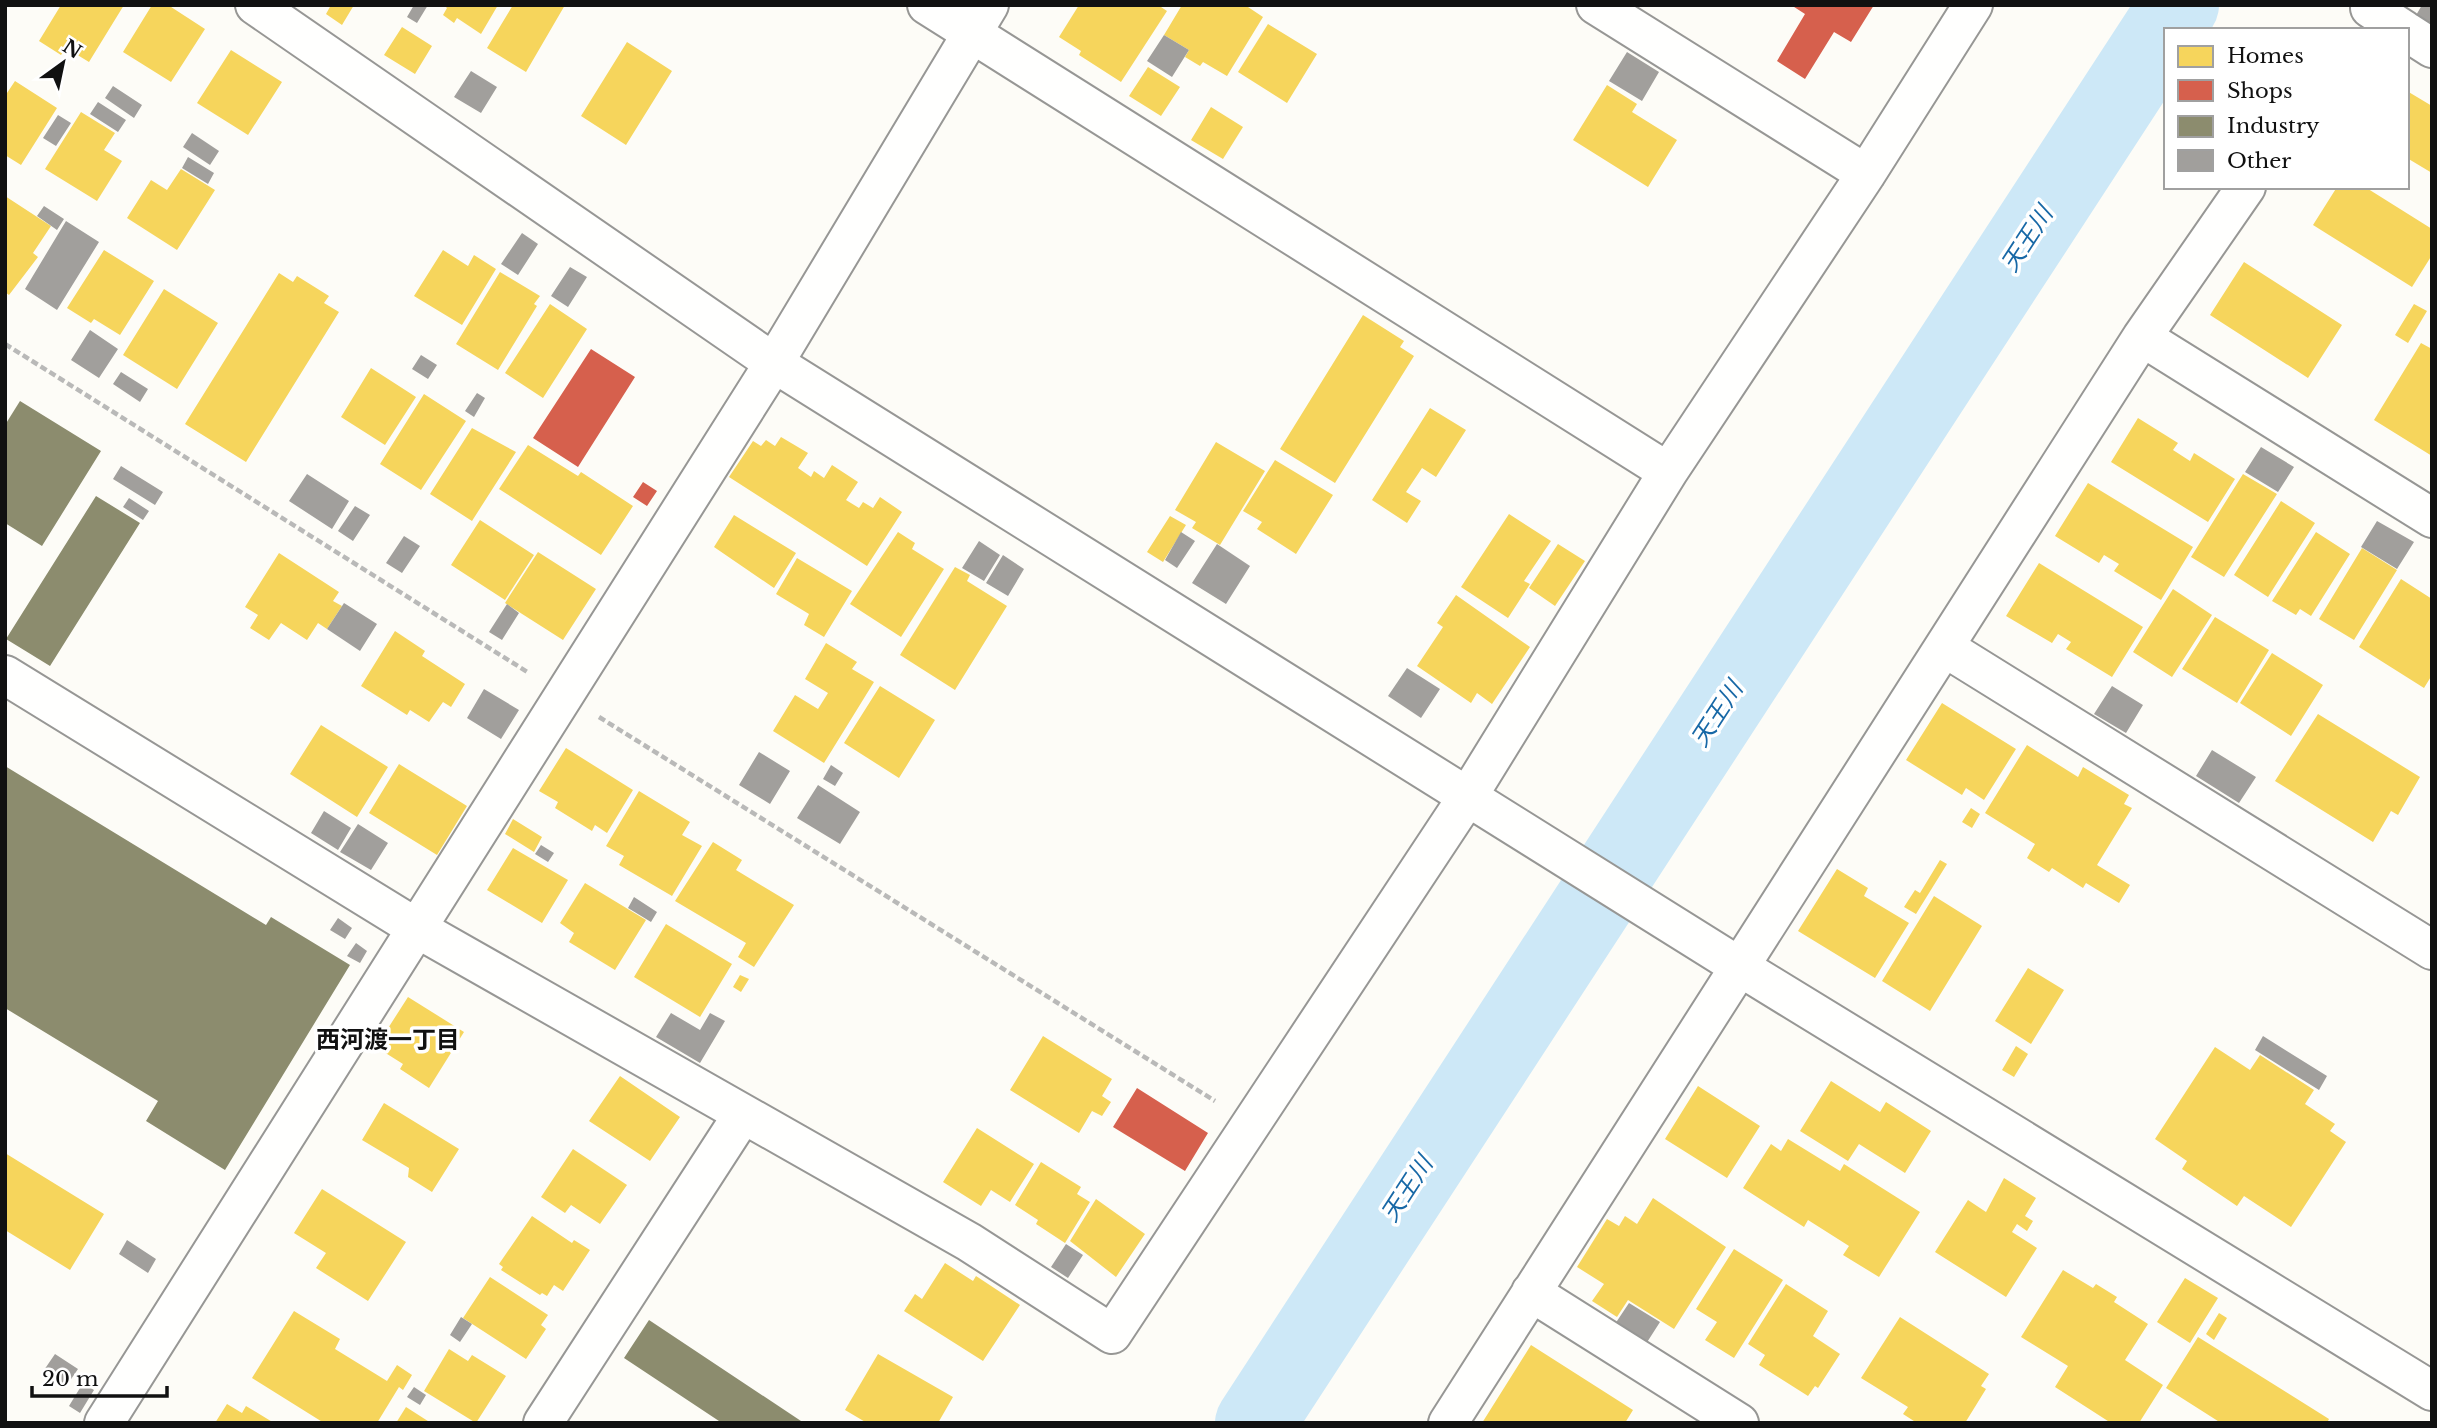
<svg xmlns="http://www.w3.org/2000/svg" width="2437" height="1428" viewBox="0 0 2437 1428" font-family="'Libre Baskerville','Noto Sans JP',serif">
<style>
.homes{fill:#f6d55c}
.shops{fill:#d6604d}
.industry{fill:#8c8c6e}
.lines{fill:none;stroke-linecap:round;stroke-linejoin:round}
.river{stroke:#cde8f7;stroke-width:80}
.building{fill:#a19f9c}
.minor-casing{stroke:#979795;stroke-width:42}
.path{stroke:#b9b9b8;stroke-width:4.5;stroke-dasharray:7 3.5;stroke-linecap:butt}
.minor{stroke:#fffffe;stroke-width:38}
.labels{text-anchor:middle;stroke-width:7;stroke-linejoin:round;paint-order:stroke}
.water-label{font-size:24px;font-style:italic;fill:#1768a6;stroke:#fff}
.neighbourhood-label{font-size:24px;font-weight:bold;fill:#111;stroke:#fff}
</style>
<rect width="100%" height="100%" fill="#fdfcf7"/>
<!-- homes -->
<path class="homes" d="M61,5H124L89,62L66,48L61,55L39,41Z
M152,5H168L205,29L171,82L123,52Z
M331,5H354L342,25L326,14Z
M444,5H498L481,34L457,18L454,23L443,15L447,8Z
M513,5H565L526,72L487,48Z
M1079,5H1158L1167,11L1121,82L1079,55L1081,51L1059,37Z
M1182,5H1245L1263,17L1227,76L1203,62L1200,66L1185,57L1189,50L1164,35Z
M1268,24L1317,54L1287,103L1238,72Z
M402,27L432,46L415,74L384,55Z
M627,42L672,71L626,145L581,116Z
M231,50L282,82L248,135L197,103Z
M1148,67L1180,87L1161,116L1129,96Z
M15,81L57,108L21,165L5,155V96Z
M1607,85L1637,104L1632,112L1677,140L1648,187L1573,140Z
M2407,91L2432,106V173L2407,158Z
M1211,107L1243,127L1223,159L1191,140Z
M81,112L115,133L104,150L122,161L97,201L45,169Z
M181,169L215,190L177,250L127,218L151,180L167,190Z
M2337,187H2365L2432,229V255L2412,287L2313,225Z
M5,196L51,226L33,253L38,257L9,295L5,292Z
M104,250L154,281L120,335L94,319L91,323L67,308Z
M443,250L468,266L474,255L496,269L462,325L414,296Z
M2244,262L2342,325L2308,378L2210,315Z
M500,272L540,296L534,304L537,306L498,370L456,344Z
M279,273L293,282L297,276L329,296L324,303L339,312L246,462L185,424Z
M164,289L218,323L177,389L123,355Z
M550,304L587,329L543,398L505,373Z
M2414,304L2427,311L2408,343L2395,335Z
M1363,315L1404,341L1400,347L1414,356L1335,483L1280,449Z
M2421,343L2432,349V456L2374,420Z
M371,368L416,397L385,445L341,417Z
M424,394L466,421L421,490L380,464Z
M1430,408L1466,430L1436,477L1422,468L1406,492L1421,501L1407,523L1372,500Z
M2138,418L2178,443L2173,450L2190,461L2194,453L2235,479L2208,522L2111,462Z
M472,428L516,452L472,521L430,494Z
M781,437L808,453L798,468L811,477L814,471L824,478L832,465L858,482L846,500L859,508L863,502L873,508L880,497L902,512L867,566L729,477L753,441L761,446L766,440L775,446Z
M1216,442L1265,471L1220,545L1192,528L1196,522L1175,510Z
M528,445L578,476L581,472L633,506L601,555L499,489Z
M1275,460L1333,495L1296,554L1257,529L1262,522L1243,511Z
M2243,474L2277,494L2224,577L2191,557Z
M2088,483L2193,547L2161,600L2114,571L2119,564L2104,555L2099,563L2055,536Z
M2281,501L2315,523L2268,597L2234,575Z
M1509,514L1551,541L1524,581L1530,584L1508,618L1461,587Z
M734,515L796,553L774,588L714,547Z
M1170,516L1186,525L1163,562L1147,552Z
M480,520L534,555L505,600L451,565Z
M898,532L915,543L912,549L944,569L901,637L850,604Z
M2316,532L2350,554L2311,616L2300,609L2296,615L2272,601Z
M1558,544L1585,561L1555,606L1529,588Z
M2362,548L2397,570L2354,640L2319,619Z
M538,552L596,589L563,640L505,603Z
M279,553L339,592L333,601L342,606L327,629L318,623L307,640L281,623L269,640L250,628L258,615L245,607Z
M797,558L852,591L824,637L804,625L809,614L776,594Z
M2039,563L2143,627L2112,677L2066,649L2071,642L2058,634L2052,643L2006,616Z
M955,567L970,575L967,581L1007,606L955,690L900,655Z
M2401,579L2432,599V675L2424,688L2359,647Z
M2173,589L2212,615L2172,677L2133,652Z
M1456,595L1530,647L1492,704L1477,693L1471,703L1417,666L1443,627L1437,623Z
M2215,617L2269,650L2237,703L2182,669Z
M395,631L425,651L422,656L465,684L451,707L443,702L429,722L410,710L407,715L361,686Z
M826,643L857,662L852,669L874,682L824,763L773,731L795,695L818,709L828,693L805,679Z
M2272,653L2323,685L2291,736L2240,703Z
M880,686L935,720L899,778L844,743Z
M1942,703L2016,749L1984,800L1966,788L1962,795L1906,760Z
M2318,714L2420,777L2398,815L2391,811L2373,842L2275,781Z
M321,725L388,767L357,817L290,774Z
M2027,745L2078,777L2083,767L2129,795L2124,804L2132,808L2097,865L2130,885L2119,903L2086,883L2083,888L2052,868L2049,872L2027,858L2035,844L1985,813Z
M566,748L633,790L607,833L595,825L592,831L555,808L558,802L539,791Z
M399,764L467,806L437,855L369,813Z
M639,791L690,822L682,835L702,846L672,896L619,865L624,856L606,846Z
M1971,808L1980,814L1972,828L1962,822Z
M513,819L542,837L534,852L505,834Z
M713,842L742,860L736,870L794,905L754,967L738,957L746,943L675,901Z
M513,848L568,880L542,923L487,890Z
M1940,860L1947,864L1916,914L1904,907L1915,890L1920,893Z
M1837,869L1868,888L1864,896L1909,923L1875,978L1798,931Z
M585,883L646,920L615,970L569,942L574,933L560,923Z
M1934,896L1982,926L1930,1011L1882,981Z
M666,924L732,964L700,1017L634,977Z
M2028,968L2064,990L2031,1044L1995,1021Z
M740,975L749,979L741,992L733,987Z
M408,997L464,1032L429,1088L400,1069L403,1064L376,1047Z
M1043,1036L1112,1079L1102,1096L1111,1102L1102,1116L1092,1111L1079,1133L1010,1090Z
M2016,1046L2028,1054L2014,1077L2002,1070Z
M2215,1047L2250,1070L2260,1055L2314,1090L2305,1104L2335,1124L2330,1131L2346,1142L2291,1227L2244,1196L2237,1206L2182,1169L2187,1161L2155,1139Z
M620,1076L680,1117L650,1161L589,1121Z
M1831,1081L1880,1112L1886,1102L1931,1131L1905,1173L1859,1144L1848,1161L1800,1131Z
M1698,1086L1760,1126L1727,1178L1665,1139Z
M384,1103L459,1149L432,1192L408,1177L409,1168L362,1140Z
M977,1128L1034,1164L1010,1202L991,1190L981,1206L943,1182Z
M1788,1139L1840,1171L1844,1164L1920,1212L1879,1277L1843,1255L1849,1246L1808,1220L1804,1227L1743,1188L1771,1144L1781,1151Z
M573,1149L627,1185L600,1224L571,1205L565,1213L541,1197Z
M5,1153L104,1214L70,1270L5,1230Z
M1041,1162L1081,1187L1077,1194L1090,1202L1065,1243L1036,1224L1038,1220L1015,1205Z
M2004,1178L2036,1198L2025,1216L2033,1221L2027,1231L2017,1224L2012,1232L2037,1248L2006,1297L1935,1252L1968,1200L1986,1212Z
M322,1189L406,1242L368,1301L316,1268L326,1253L294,1233Z
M1653,1198L1726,1247L1674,1329L1628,1300L1617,1317L1592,1301L1604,1284L1577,1267L1607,1219L1619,1226L1625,1216L1637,1224Z
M1096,1199L1145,1234L1116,1277L1070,1241Z
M532,1216L572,1243L574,1240L590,1250L563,1291L554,1285L547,1296L542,1293L540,1295L501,1270L503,1267L499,1264Z
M1734,1249L1783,1280L1734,1358L1705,1340L1717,1322L1696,1309Z
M945,1263L973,1281L976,1276L1020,1305L983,1361L904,1311L915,1294L922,1299Z
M2063,1270L2093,1288L2096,1284L2117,1297L2114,1302L2148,1324L2125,1360L2163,1385L2139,1423H2111L2055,1387L2068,1366L2021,1337Z
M490,1277L548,1315L541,1325L546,1329L526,1359L463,1318Z
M2185,1278L2218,1298L2190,1343L2157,1322Z
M1786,1284L1828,1311L1813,1336L1840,1354L1818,1388L1815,1386L1808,1396L1759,1365L1765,1355L1748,1344Z
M294,1311L340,1339L335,1349L387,1381L397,1365L412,1375L403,1390L399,1387L377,1423H324L252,1378Z
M2219,1313L2227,1318L2214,1340L2206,1334Z
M1900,1317L1989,1374L1981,1386L1986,1389L1965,1423H1917L1903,1414L1908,1407L1861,1378Z
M2198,1337L2329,1419L2327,1423H2221L2166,1388Z
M1531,1345L1633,1410L1625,1423H1482Z
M449,1349L468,1361L472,1355L506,1376L476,1423L424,1391Z
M878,1354L953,1397L938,1423H867L845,1410Z
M227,1404L242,1413L246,1406L274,1423H215Z
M406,1407L431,1423H396Z"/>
<!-- shops -->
<path class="shops" d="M1791,5H1874L1851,42L1834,32L1805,79L1777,61L1805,14Z
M591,349L635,377L578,467L533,438Z
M643,482L657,491L647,506L633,497Z
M1137,1088L1208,1133L1185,1171L1113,1127Z"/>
<!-- industry -->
<path class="industry" d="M20,401L101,451L42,546L5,523V425Z
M96,496L140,523L50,666L6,639Z
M5,766L266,925L271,917L350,965L225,1170L146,1121L158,1101L5,1008Z
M649,1320L804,1423H722L624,1358Z"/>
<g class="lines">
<!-- river -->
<path class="river" d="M1255,1423L2179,5"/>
</g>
<!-- building -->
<path class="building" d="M414,5H428L417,23L407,17Z
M2422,5H2432V27L2415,17Z
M1164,35L1189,50L1172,77L1147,61Z
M1627,52L1659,72L1642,101L1609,81Z
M471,71L497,87L481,113L454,97Z
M113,86L142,105L134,118L105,98Z
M98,102L126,120L118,132L90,114Z
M58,115L71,123L56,146L43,138Z
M192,133L219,151L210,165L183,147Z
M188,157L214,173L208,184L182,168Z
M44,206L64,219L57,230L37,216Z
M66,221L99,242L57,310L25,289Z
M522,233L538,244L518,275L501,264Z
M570,267L587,277L568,307L551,296Z
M90,330L118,349L99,378L71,360Z
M421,355L437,365L428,379L412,369Z
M121,372L148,389L140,402L113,384Z
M477,393L485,398L474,417L465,411Z
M2261,447L2294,467L2278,492L2245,472Z
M121,466L163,492L155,505L113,479Z
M307,474L349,501L332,529L289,501Z
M129,498L149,511L143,520L123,507Z
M355,506L370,515L353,541L338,531Z
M2377,521L2414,542L2397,569L2361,547Z
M1181,532L1195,541L1177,568L1165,560Z
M404,536L420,546L402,573L386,563Z
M979,541L1000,555L984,581L962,568Z
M1217,544L1250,566L1226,604L1192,583Z
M1003,555L1024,569L1008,596L986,583Z
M344,603L377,624L360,651L327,629Z
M507,604L519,613L502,640L489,632Z
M1407,668L1440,689L1421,718L1388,696Z
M2112,686L2143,705L2126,733L2094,714Z
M484,689L519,710L501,739L467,718Z
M2212,750L2256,777L2239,803L2196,776Z
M759,752L790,771L770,804L739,785Z
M831,765L843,773L835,786L823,779Z
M818,785L860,812L840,844L797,818Z
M324,811L351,828L338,850L311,833Z
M358,824L388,843L371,870L340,852Z
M541,845L554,853L548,862L535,854Z
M634,897L657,912L651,922L628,908Z
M338,918L352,928L345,939L330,930Z
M356,943L367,951L360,963L347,956Z
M671,1013L700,1030L710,1013L725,1021L700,1063L656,1037Z
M2263,1036L2327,1076L2319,1090L2255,1050Z
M127,1240L156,1259L148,1273L119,1254Z
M1066,1244L1083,1255L1068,1278L1051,1267Z
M1629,1303L1660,1322L1644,1347L1613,1327Z
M461,1317L472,1324L460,1342L450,1335Z
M55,1354L78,1369L65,1388L42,1373Z
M83,1383L94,1390L80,1413L69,1406Z
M414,1387L426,1395L420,1405L407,1397Z"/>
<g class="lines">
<defs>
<path id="minor" d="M255,5L774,363L1740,967L2432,1391
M927,5L1668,472
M1596,5L1866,174
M2370,8L2404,30
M2407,32L2432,48
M2142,337L2432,518
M1944,647L2432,950
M5,675L418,929L969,1242L1112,1334L1468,796L1668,472L1866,174L1973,5
M1531,1292L1739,1423
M104,1423L774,363L989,5
M543,1423L743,1114
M1448,1423L2142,337L2246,187"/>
</defs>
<!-- minor casing -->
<use href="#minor" class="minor-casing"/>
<!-- path -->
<path class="path" d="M5,344L529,673
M599,717L1215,1101"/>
<!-- minor -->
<use href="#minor" class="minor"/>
</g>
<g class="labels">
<!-- water labels -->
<g class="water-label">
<text transform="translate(2027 239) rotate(-57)" y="8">天王川</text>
<text transform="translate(1717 714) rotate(-57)" y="8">天王川</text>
<text transform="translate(1407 1189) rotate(-57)" y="8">天王川</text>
</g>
<!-- neighbourhood labels -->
<g class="neighbourhood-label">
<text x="388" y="1048">西河渡一丁目</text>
</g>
</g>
<!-- border -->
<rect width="2437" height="1428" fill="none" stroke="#111111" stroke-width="14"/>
<!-- legend -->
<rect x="2164" y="28" width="245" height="161" fill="#ffffff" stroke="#a0a0a0" stroke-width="2"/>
<rect x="2178" y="46" width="35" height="21" fill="#f6d55c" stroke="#a0a0a0" stroke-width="2"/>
<text x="2227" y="63" font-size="21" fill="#111111">Homes</text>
<rect x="2178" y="80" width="35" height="21" fill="#d6604d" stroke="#a0a0a0" stroke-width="2"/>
<text x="2227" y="98" font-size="21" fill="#111111">Shops</text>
<rect x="2178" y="116" width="35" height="21" fill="#8c8c6e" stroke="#a0a0a0" stroke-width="2"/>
<text x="2227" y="133" font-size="21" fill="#111111">Industry</text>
<rect x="2178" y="150" width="35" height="21" fill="#a19f9c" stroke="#a0a0a0" stroke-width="2"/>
<text x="2227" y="168" font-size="21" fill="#111111">Other</text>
<!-- north arrow -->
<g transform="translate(63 63) rotate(33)" stroke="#ffffff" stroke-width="5" paint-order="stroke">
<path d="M0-5L12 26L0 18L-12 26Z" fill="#111111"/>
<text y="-10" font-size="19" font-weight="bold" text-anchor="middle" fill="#111111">N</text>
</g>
<!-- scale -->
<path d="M32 1386v10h135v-10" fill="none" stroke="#111111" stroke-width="3.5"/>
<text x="42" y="1386" font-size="21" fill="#111111" stroke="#ffffff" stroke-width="5" paint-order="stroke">20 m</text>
</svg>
